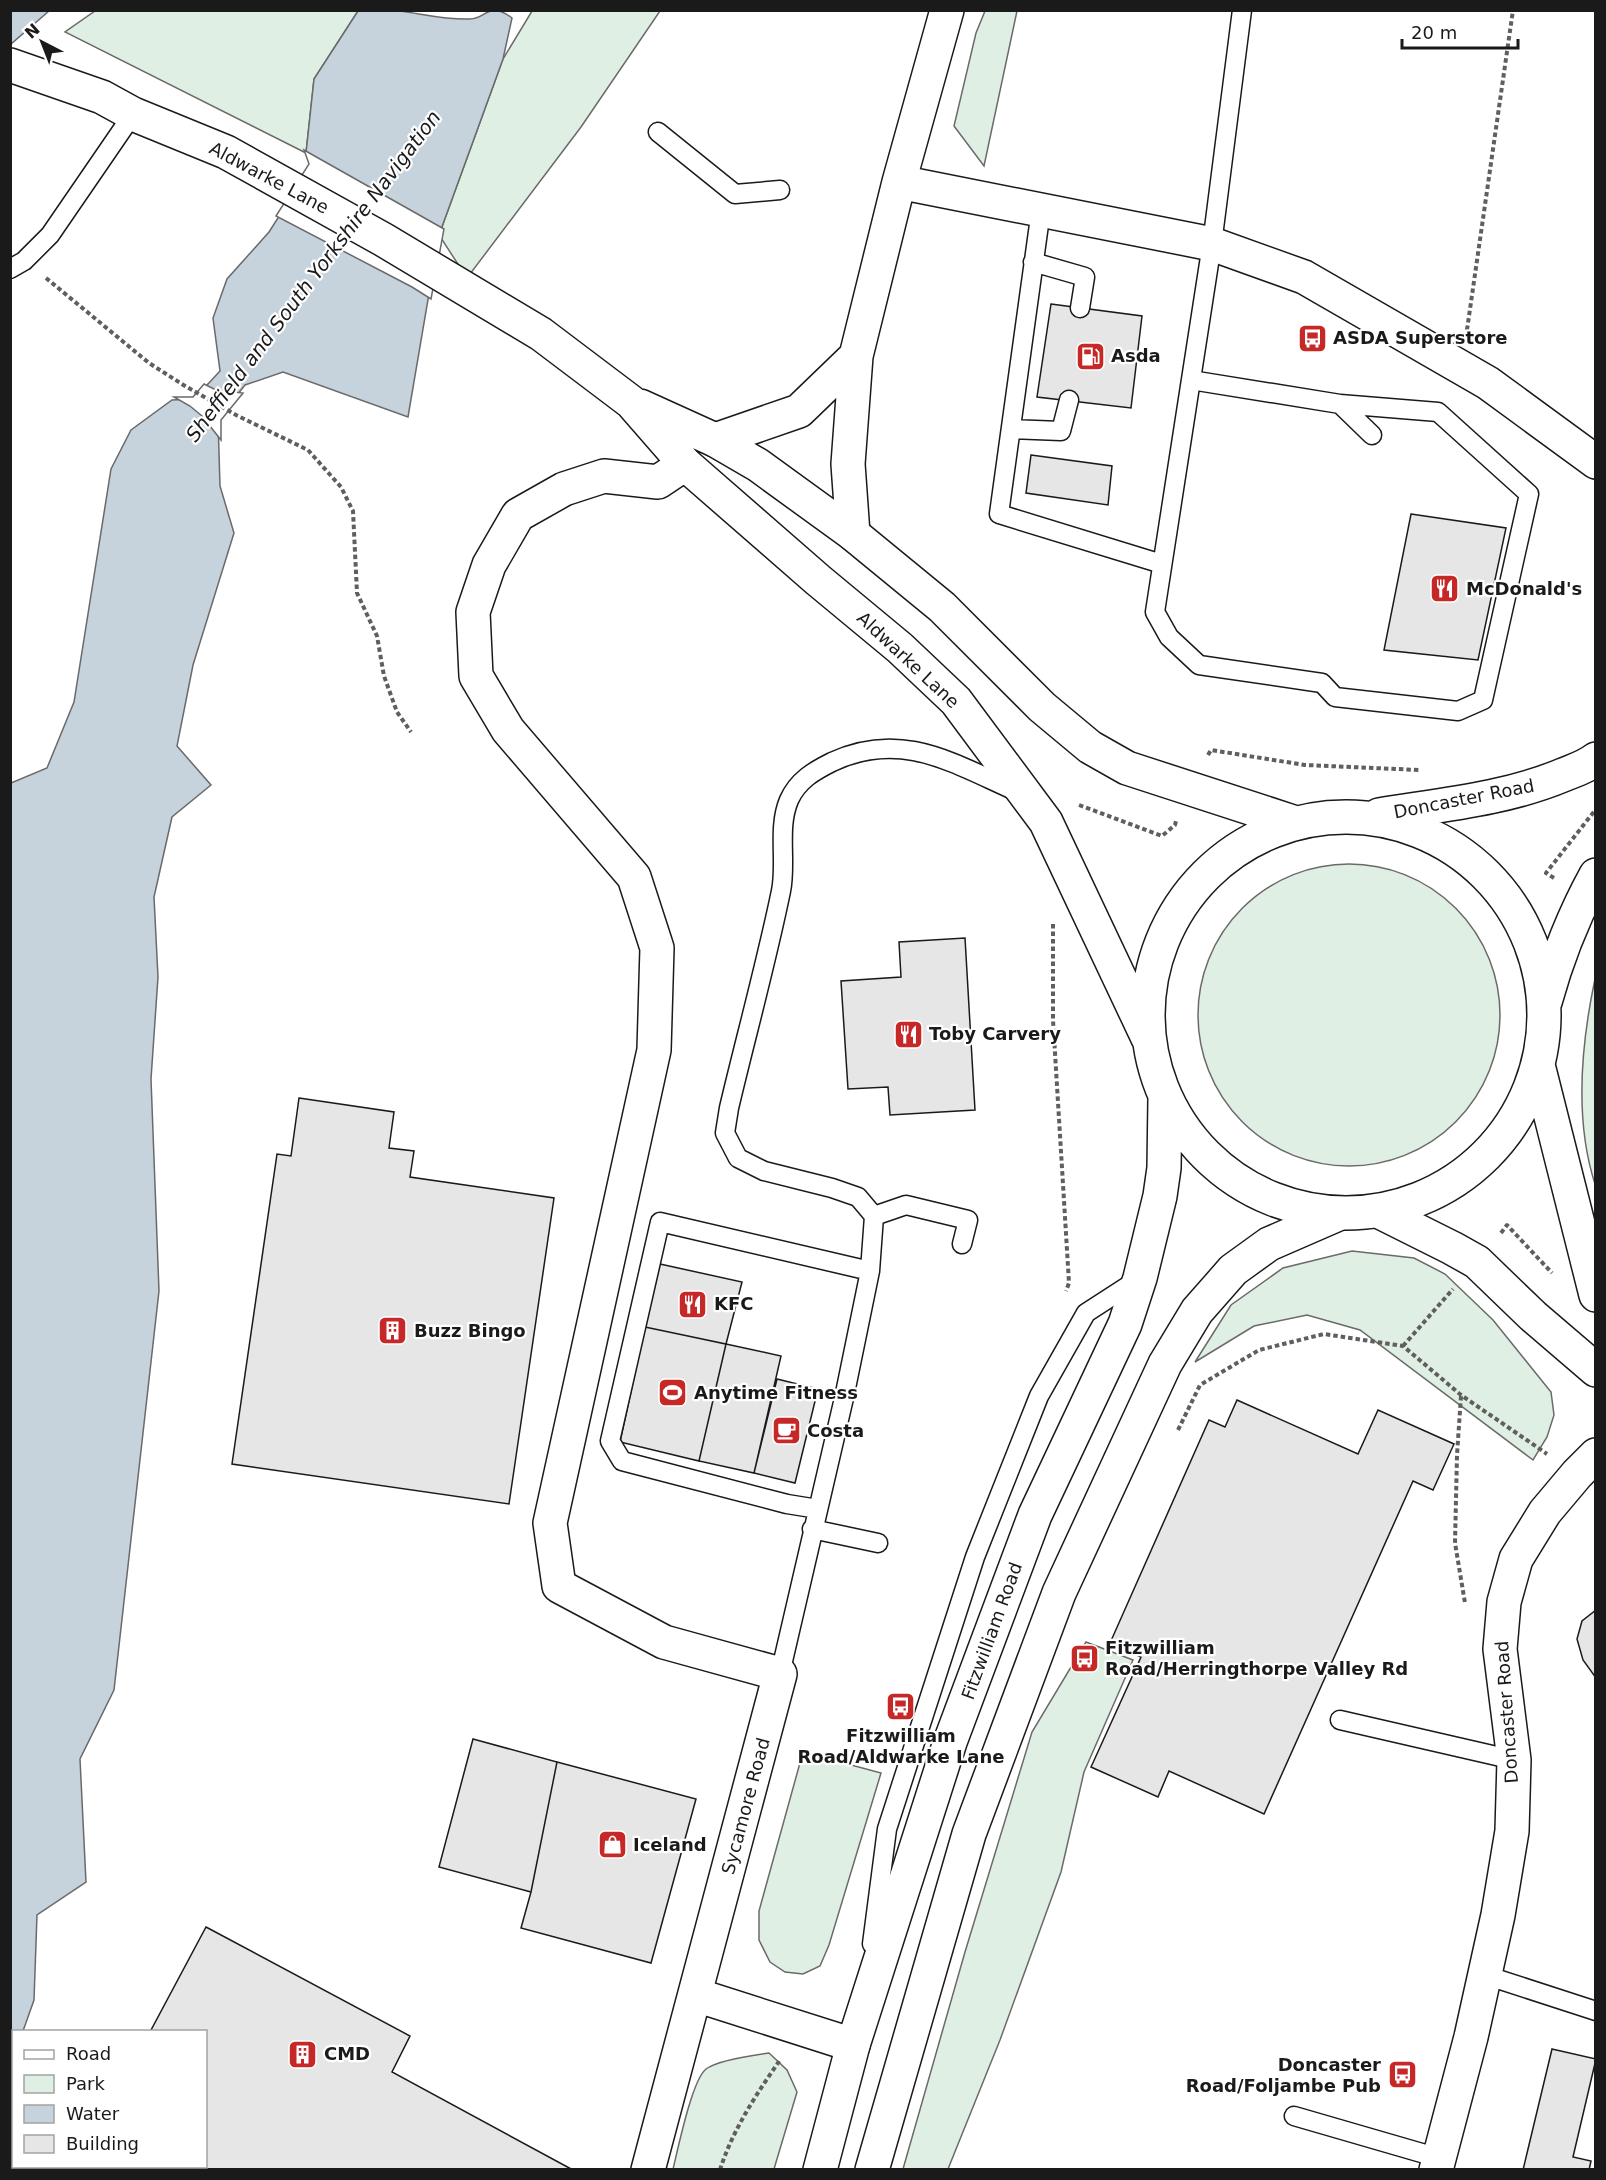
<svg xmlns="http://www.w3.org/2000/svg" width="1606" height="2180" viewBox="0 0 1606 2180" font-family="'DejaVu Sans',sans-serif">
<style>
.green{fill:#e0efe3;stroke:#6a6a6a;stroke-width:1.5}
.water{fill:#c6d2dc;stroke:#6a6a6a;stroke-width:1.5}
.pier{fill:#fff;stroke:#6a6a6a;stroke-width:1.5}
.building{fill:#e6e6e6;stroke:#1a1a1a;stroke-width:1.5}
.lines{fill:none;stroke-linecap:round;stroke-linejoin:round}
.service-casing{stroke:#1a1a1a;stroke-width:21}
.minor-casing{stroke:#1a1a1a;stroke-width:36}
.tertiary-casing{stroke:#1a1a1a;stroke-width:36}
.primary-casing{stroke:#1a1a1a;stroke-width:36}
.path{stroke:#5f5f5f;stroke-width:4;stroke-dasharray:4.5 3;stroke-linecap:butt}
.service{stroke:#fff;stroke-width:18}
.minor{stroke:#fff;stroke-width:33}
.tertiary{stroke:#fff;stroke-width:33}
.primary{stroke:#fff;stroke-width:33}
.labels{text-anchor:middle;stroke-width:4.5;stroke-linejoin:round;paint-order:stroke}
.street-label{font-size:18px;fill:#1a1a1a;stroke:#fff}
.poi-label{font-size:18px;font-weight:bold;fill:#1a1a1a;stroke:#fff;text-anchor:start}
.water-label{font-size:20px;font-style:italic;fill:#1a1a1a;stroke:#fff}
</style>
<rect width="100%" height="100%" fill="#fff"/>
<!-- green -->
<path class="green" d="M95,11H358L314,79L306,153L65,32Z
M532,11H660L581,127L467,278L439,235L503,59Z
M985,11H1017L984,166L954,126L976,33Z
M1198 1015a151 151 0 1 1 302 0a151 151 0 1 1-302 0Z
M1595,979V1184C1574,1119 1581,1045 1595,979Z
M1352,1251L1414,1258L1445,1274L1493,1320L1551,1392L1554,1415L1547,1437L1533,1460L1360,1330L1307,1315L1254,1326L1195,1362L1231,1305L1283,1268Z
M1086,1642L1133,1660L1084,1772L1061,1872L1000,2040L948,2169H903L965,1952L1032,1732Z
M803,1752L881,1773L829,1945L820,1966L803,1974L785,1972L770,1962L759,1940V1911Z
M769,2053L787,2070L797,2092L774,2169H673C678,2149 692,2080 706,2069C718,2060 754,2055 769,2053Z"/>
<!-- water -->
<path class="water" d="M11,10H49V11L11,44Z
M358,11C372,11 386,9 400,11C423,14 446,20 470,19C487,19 488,0 512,18L503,59L439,235L408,417L283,372L245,385L218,419L220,486L234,533L193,665L177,746L211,785L172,817L154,897L158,977L151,1079L159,1291L114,1690L80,1759L86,1882L37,1915L34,2000L23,2031L14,2032L13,2061L11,2070V783L47,768L74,702L111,469L131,430L172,400L194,399L220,371L213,318L227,279L269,232L312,165L306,153L314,79Z"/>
<!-- pier -->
<path class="pier" d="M304,150L444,229L431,299L412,287L276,216L309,164Z
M204,384L216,390L243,393L221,420V440L202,416L190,406L174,397H193Z"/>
<!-- building -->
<path class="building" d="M1051,304L1142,316L1131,408L1037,397Z
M1031,455L1112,466L1108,505L1026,493Z
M1411,514L1506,528L1478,660L1384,650Z
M965,938L975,1110L890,1115L888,1087L848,1089L841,981L901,977L899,942Z
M299,1098L394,1112L389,1148L414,1151L410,1177L554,1198L509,1504L232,1464L277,1154L291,1156Z
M660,1264L742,1282L726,1344L645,1327Z
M645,1327L726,1344L699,1461L620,1442Z
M726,1344L781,1356L754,1473L699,1461Z
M777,1379L818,1389L795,1483L754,1473Z
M1237,1400L1358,1454L1378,1410L1454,1444L1433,1490L1413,1481L1264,1814L1169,1771L1158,1797L1091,1767L1141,1657L1110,1643L1209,1420L1225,1427Z
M1596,1610V1678L1583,1660L1577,1639L1582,1621Z
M473,1739L557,1762L531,1892L439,1867Z
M557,1762L696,1799L651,1963L521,1928L531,1892Z
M206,1927L410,2036L392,2072L573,2170H135L129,2166H206V2032H150Z
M1552,2049L1596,2059L1573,2157L1591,2161L1589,2170H1523Z"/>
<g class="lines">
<defs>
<path id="service" d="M1242,10L1212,244L1155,612L1169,637L1199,665L1322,683L1335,697L1458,711L1483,700L1529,494L1438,412L1340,404
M658,132L735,194L780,190
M1041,210L999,514L1162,564
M1033,262L1085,277L1080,308
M10,269L24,261L50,235L133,114
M1191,380L1340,404L1372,435
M1011,429L1061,431L1069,400
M874,1216L906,1205L968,1220L962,1244
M818,1509L787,1504L622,1461L610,1441L660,1222L870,1271
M812,1529L878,1543
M780,1674L844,1398L870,1271L874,1216L858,1197L832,1188L764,1171L738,1158L725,1133L729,1108C746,1036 766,964 781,891C787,862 777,828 789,800C798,780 814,771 832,762C902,729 954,764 1018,792
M1340,1720L1514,1760
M872,1944L887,1829L975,1557L1039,1396L1086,1313L1137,1280
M1485,1975L1596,2011
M1294,2116L1439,2158"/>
<path id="minor" d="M899,182L1212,244L1304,277L1488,383L1596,462
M856,356L899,182L947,10
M715,440L799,411L856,356L848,464L853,534
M696,1995L853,2045
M648,2170L780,1674L664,1642L559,1586L550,1523L654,1050L657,948L634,877L508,730L476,676L473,612L489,565L518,515L564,489L604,476L658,482L685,464"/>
<path id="tertiary" d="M1436,2170L1471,2037L1498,1915L1512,1831L1514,1760L1500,1649L1504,1602L1516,1559L1545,1512L1577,1474L1596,1455"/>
<path id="primary" d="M10,65L102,97L133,114L226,152L384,240L541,334L631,402L685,464L818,580L900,648L956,701L1046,822L1148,1038
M640,406L715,440L758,465L853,534L942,607L1042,707L1090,747L1127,768L1296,823
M1379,815C1440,805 1506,799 1563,775C1575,770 1586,767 1596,759
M1148 1015a198 198 0 1 1 396 0a198 198 0 1 1-396 0Z
M1545,1002C1557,958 1574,915 1596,875
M1538,1065L1596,1295
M1378,1211L1452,1248L1477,1262L1533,1316L1596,1370
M820,2170L853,2045L950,1742L1035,1515L1125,1324L1140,1278L1160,1196L1164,1168L1165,1098
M872,2170L969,1834L1059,1593L1165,1364L1197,1311L1233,1270L1269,1244L1338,1214"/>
</defs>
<!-- service casing -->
<use href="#service" class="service-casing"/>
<!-- minor casing -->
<use href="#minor" class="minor-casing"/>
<!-- tertiary casing -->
<use href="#tertiary" class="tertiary-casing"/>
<!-- primary casing -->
<use href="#primary" class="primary-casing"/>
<!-- path -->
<path class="path" d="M46,278L149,363L185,386L236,415L308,450L341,487L353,511L357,593L377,636L384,676L397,712L411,732
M1467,330L1513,10
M1208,755L1211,750L1305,765L1419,770
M1079,805L1162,836L1175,825L1176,821
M1554,878L1546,873L1596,809
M1053,924V1020L1069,1283L1066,1291
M1501,1233L1507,1225L1552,1273
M1403,1346L1453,1289
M1461,1396L1457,1455L1455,1543L1465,1603
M1178,1430L1200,1385L1259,1350L1324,1334L1403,1346L1461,1395L1547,1454
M720,2170C732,2131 757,2093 780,2060"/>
<!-- service -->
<use href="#service" class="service"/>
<!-- minor -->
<use href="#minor" class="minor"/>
<!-- tertiary -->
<use href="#tertiary" class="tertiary"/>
<!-- primary -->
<use href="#primary" class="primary"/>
</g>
<!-- icons -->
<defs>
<symbol id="bus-square" viewBox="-11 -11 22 22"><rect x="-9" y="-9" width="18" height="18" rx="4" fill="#c62828" stroke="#fff"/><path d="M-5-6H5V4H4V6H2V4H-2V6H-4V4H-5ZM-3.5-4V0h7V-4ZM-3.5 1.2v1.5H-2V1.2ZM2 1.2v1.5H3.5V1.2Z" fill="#fff"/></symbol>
<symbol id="fuel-square" viewBox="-11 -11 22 22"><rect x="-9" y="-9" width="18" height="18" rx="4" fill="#c62828" stroke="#fff"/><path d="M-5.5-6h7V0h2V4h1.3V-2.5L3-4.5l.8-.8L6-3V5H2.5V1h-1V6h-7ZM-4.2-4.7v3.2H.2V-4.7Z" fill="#fff"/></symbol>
<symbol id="restaurant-square" viewBox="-11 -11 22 22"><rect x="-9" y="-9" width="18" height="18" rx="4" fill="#c62828" stroke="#fff"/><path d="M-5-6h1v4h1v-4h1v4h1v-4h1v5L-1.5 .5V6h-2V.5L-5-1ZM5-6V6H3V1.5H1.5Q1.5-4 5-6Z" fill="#fff"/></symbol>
<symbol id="building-square" viewBox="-11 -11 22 22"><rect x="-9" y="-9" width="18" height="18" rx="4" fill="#c62828" stroke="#fff"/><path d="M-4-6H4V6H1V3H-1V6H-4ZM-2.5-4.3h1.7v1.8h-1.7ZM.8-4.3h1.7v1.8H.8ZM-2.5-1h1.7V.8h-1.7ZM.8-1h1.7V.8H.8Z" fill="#fff"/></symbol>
<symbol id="stadium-square" viewBox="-11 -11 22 22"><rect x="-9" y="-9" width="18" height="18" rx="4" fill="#c62828" stroke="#fff"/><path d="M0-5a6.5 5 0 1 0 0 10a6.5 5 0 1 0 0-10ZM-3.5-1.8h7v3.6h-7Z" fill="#fff"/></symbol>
<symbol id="cafe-square" viewBox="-11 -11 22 22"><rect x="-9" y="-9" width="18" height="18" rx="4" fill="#c62828" stroke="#fff"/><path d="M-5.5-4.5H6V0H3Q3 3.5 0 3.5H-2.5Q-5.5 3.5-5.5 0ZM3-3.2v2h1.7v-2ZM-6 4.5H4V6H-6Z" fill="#fff"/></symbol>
<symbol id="shop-square" viewBox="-11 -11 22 22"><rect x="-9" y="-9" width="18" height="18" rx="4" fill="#c62828" stroke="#fff"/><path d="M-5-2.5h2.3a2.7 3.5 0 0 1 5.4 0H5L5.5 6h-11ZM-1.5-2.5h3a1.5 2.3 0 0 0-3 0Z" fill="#fff"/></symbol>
</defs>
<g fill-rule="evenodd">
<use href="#bus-square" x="1296" y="322" width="33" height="33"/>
<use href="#fuel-square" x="1074" y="340" width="33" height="33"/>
<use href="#restaurant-square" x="1428" y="572" width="33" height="33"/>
<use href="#restaurant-square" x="892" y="1018" width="33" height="33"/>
<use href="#restaurant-square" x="676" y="1288" width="33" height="33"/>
<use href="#building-square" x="376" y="1314" width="33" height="33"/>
<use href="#stadium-square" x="656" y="1376" width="33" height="33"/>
<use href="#cafe-square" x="770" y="1414" width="33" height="33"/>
<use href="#bus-square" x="1068" y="1642" width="33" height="33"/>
<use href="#bus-square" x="884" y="1690" width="33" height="33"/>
<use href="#shop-square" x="596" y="1828" width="33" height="33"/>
<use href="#building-square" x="286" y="2038" width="33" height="33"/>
<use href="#bus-square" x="1386" y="2058" width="33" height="33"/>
</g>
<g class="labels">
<!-- street labels -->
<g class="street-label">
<text transform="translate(269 178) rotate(28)" y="6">Aldwarke Lane</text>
<text transform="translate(908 660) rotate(43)" y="6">Aldwarke Lane</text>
<text transform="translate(1464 799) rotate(-11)" y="6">Doncaster Road</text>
<text transform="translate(992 1631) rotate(-70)" y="6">Fitzwilliam Road</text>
<text transform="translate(1507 1712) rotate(-94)" y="6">Doncaster Road</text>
<text transform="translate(746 1806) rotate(-75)" y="6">Sycamore Road</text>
</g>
<!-- poi labels -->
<g class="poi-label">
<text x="1333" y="344">ASDA Superstore</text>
<text x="1111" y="362">Asda</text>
<text x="1466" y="595">McDonald's</text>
<text x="929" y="1040">Toby Carvery</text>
<text x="714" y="1310">KFC</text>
<text x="414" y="1337">Buzz Bingo</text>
<text x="694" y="1399">Anytime Fitness</text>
<text x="807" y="1437">Costa</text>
<text x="1105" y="1654">Fitzwilliam<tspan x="1105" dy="21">Road/Herringthorpe Valley Rd</tspan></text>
<text x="901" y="1742" text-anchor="middle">Fitzwilliam<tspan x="901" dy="21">Road/Aldwarke Lane</tspan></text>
<text x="633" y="1851">Iceland</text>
<text x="324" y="2060">CMD</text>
<text x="1381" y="2071" text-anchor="end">Doncaster<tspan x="1381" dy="21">Road/Foljambe Pub</tspan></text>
</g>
<!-- water labels -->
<g class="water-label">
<text transform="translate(313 276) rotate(-53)" y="7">Sheffield and South Yorkshire Navigation</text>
</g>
</g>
<!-- border -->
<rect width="1606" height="2180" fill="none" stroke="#1a1a1a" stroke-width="24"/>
<!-- legend -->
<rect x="12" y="2030" width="195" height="138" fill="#ffffff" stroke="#a3a3a3" stroke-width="1.5"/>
<rect x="24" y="2050" width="30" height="9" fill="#ffffff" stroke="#a3a3a3" stroke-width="1.5"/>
<text x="66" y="2060" font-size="18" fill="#1a1a1a">Road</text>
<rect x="24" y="2075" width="30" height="18" fill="#e0efe3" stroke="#a3a3a3" stroke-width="1.5"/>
<text x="66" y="2090" font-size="18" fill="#1a1a1a">Park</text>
<rect x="24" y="2105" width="30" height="18" fill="#c6d2dc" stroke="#a3a3a3" stroke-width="1.5"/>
<text x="66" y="2120" font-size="18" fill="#1a1a1a">Water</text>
<rect x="24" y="2135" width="30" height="18" fill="#e6e6e6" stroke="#a3a3a3" stroke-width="1.5"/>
<text x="66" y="2150" font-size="18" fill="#1a1a1a">Building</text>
<!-- north arrow -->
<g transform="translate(42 42) rotate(318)" stroke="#ffffff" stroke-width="4.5" paint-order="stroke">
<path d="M0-4.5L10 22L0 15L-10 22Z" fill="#1a1a1a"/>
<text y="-9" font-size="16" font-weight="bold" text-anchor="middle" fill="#1a1a1a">N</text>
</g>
<!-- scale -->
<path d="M1402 39v9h116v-9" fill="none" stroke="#1a1a1a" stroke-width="3"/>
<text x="1411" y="39" font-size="18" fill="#1a1a1a" stroke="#ffffff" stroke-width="4.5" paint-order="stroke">20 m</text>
</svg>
